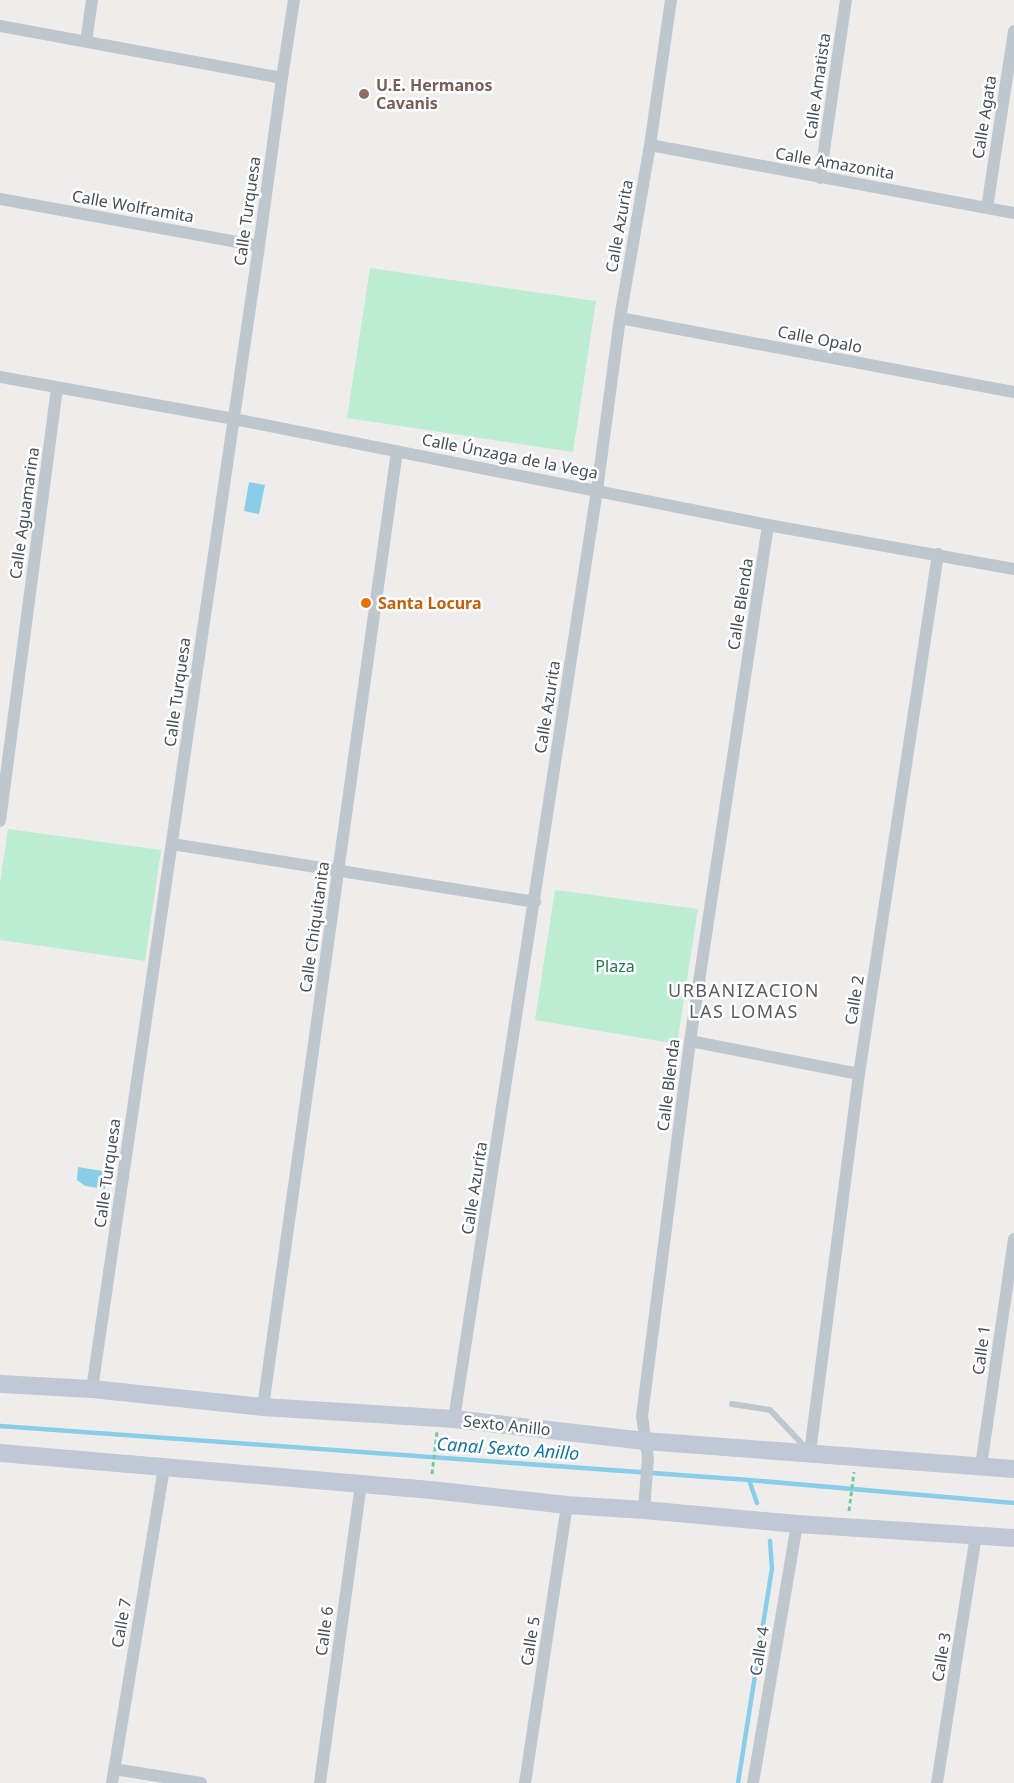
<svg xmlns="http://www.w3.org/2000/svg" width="1014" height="1783" viewBox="0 0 1014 1783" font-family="'Noto Sans',sans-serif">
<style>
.green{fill:#bcecd2}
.water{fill:#8acde8}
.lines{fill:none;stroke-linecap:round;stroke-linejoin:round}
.stream{stroke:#8acde8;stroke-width:4.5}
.path{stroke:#75c9a6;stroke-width:3;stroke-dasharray:4.5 3;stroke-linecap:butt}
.lane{stroke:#bec6ce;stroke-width:6}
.street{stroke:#bec6ce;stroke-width:12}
.secondary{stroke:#c0c8d5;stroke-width:18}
.education-dot{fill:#8d6e63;stroke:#fff;stroke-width:2}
.food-dot{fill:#e8710a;stroke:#fff;stroke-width:2}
.labels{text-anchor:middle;stroke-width:5;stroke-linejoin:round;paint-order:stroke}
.education-label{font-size:16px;font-weight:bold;fill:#785e54;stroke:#fff;text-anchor:start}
.street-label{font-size:16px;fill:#464e59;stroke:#fff}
.food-label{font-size:16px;font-weight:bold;fill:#c56008;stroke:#fff;text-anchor:start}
.park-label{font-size:16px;fill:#1a774f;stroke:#fff}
.neighbourhood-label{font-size:18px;letter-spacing:1.5px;fill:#5a5c61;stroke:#fff}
.water-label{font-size:18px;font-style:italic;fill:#1278a0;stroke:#fff}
</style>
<rect width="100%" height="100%" fill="#efedec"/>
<!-- green -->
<path class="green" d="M370,268L596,301L573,452L347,418Z
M8,829L161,850L145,961L0,940V883Z
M555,890L698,909L677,1044L535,1020Z"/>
<!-- water -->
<path class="water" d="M249,482L265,485L259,514L244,511Z
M78,1167L108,1172L105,1189L85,1186L77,1180Z"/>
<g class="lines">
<!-- stream -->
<path class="stream" d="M0,1426L749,1480L1014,1503
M749,1480L757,1503
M738,1783L772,1568L770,1541"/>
<!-- path -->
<path class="path" d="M432,1474L437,1432
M849,1511L854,1472"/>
<!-- lane -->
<path class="lane" d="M732,1404L770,1410L807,1449"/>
<!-- street -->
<path class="street" d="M0,26L282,78
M86,42L92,0
M650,145L1014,213
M820,178L846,0
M0,199L259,246
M987,208L1014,31
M620,318L1014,392
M0,377L234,419L768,525L1014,569
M0,821L57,388
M172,844L535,902
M690,1041L859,1074
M92,1389L259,246L282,78L294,0
M263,1407L397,451
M454,1419L597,490L620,318L650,145L671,0
M810,1452L859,1074L938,554
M981,1466L1014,1239
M644,1510L648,1458L642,1416L690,1041L768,525
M114,1769L201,1783
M112,1783L164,1468
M320,1783L361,1484
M525,1783L567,1505
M753,1783L797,1524
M937,1783L976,1535"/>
<!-- secondary -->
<path class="secondary" d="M0,1384L92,1389L263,1407L454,1419L645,1441L1014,1469
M0,1453L431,1490L567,1505L644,1510L797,1524L1014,1538"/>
</g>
<!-- markers -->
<circle class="education-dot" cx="364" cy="94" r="6"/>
<circle class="food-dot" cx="366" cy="603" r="6"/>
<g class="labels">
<!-- education labels -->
<g class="education-label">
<text x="376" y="91">U.E. Hermanos<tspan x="376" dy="18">Cavanis</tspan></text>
</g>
<!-- street labels -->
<g class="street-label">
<text transform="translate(817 86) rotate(-82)" y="6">Calle Amatista</text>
<text transform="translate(984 117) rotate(-81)" y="6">Calle Agata</text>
<text transform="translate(835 163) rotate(10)" y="6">Calle Amazonita</text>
<text transform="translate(133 206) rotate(10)" y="6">Calle Wolframita</text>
<text transform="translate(247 211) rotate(-82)" y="6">Calle Turquesa</text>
<text transform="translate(619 226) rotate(-80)" y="6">Calle Azurita</text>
<text transform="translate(820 339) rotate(11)" y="6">Calle Opalo</text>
<text transform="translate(510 456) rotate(11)" y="6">Calle Únzaga de la Vega</text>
<text transform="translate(24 513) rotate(-82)" y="6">Calle Aguamarina</text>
<text transform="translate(740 604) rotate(-81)" y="6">Calle Blenda</text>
<text transform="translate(177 692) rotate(-82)" y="6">Calle Turquesa</text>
<text transform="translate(547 707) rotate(-81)" y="6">Calle Azurita</text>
<text transform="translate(314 927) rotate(-82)" y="6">Calle Chiquitanita</text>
<text transform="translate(854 1000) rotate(-81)" y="6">Calle 2</text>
<text transform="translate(668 1085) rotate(-83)" y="6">Calle Blenda</text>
<text transform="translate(107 1173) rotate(-82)" y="6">Calle Turquesa</text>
<text transform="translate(474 1188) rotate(-81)" y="6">Calle Azurita</text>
<text transform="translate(981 1350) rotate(-82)" y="6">Calle 1</text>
<text transform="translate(507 1425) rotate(6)" y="6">Sexto Anillo</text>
<text transform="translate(121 1623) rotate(-80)" y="6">Calle 7</text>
<text transform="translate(324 1631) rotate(-82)" y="6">Calle 6</text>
<text transform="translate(530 1641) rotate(-81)" y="6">Calle 5</text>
<text transform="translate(759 1651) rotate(-81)" y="6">Calle 4</text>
<text transform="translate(941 1657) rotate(-81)" y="6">Calle 3</text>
</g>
<!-- food labels -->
<g class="food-label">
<text x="378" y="609">Santa Locura</text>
</g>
<!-- park labels -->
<g class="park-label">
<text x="615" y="972">Plaza</text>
</g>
<!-- neighbourhood labels -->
<g class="neighbourhood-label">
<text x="744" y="997">URBANIZACION<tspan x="744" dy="21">LAS LOMAS</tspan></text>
</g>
<!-- water labels -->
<g class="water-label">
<text transform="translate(508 1449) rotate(4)" y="6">Canal Sexto Anillo</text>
</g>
</g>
</svg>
